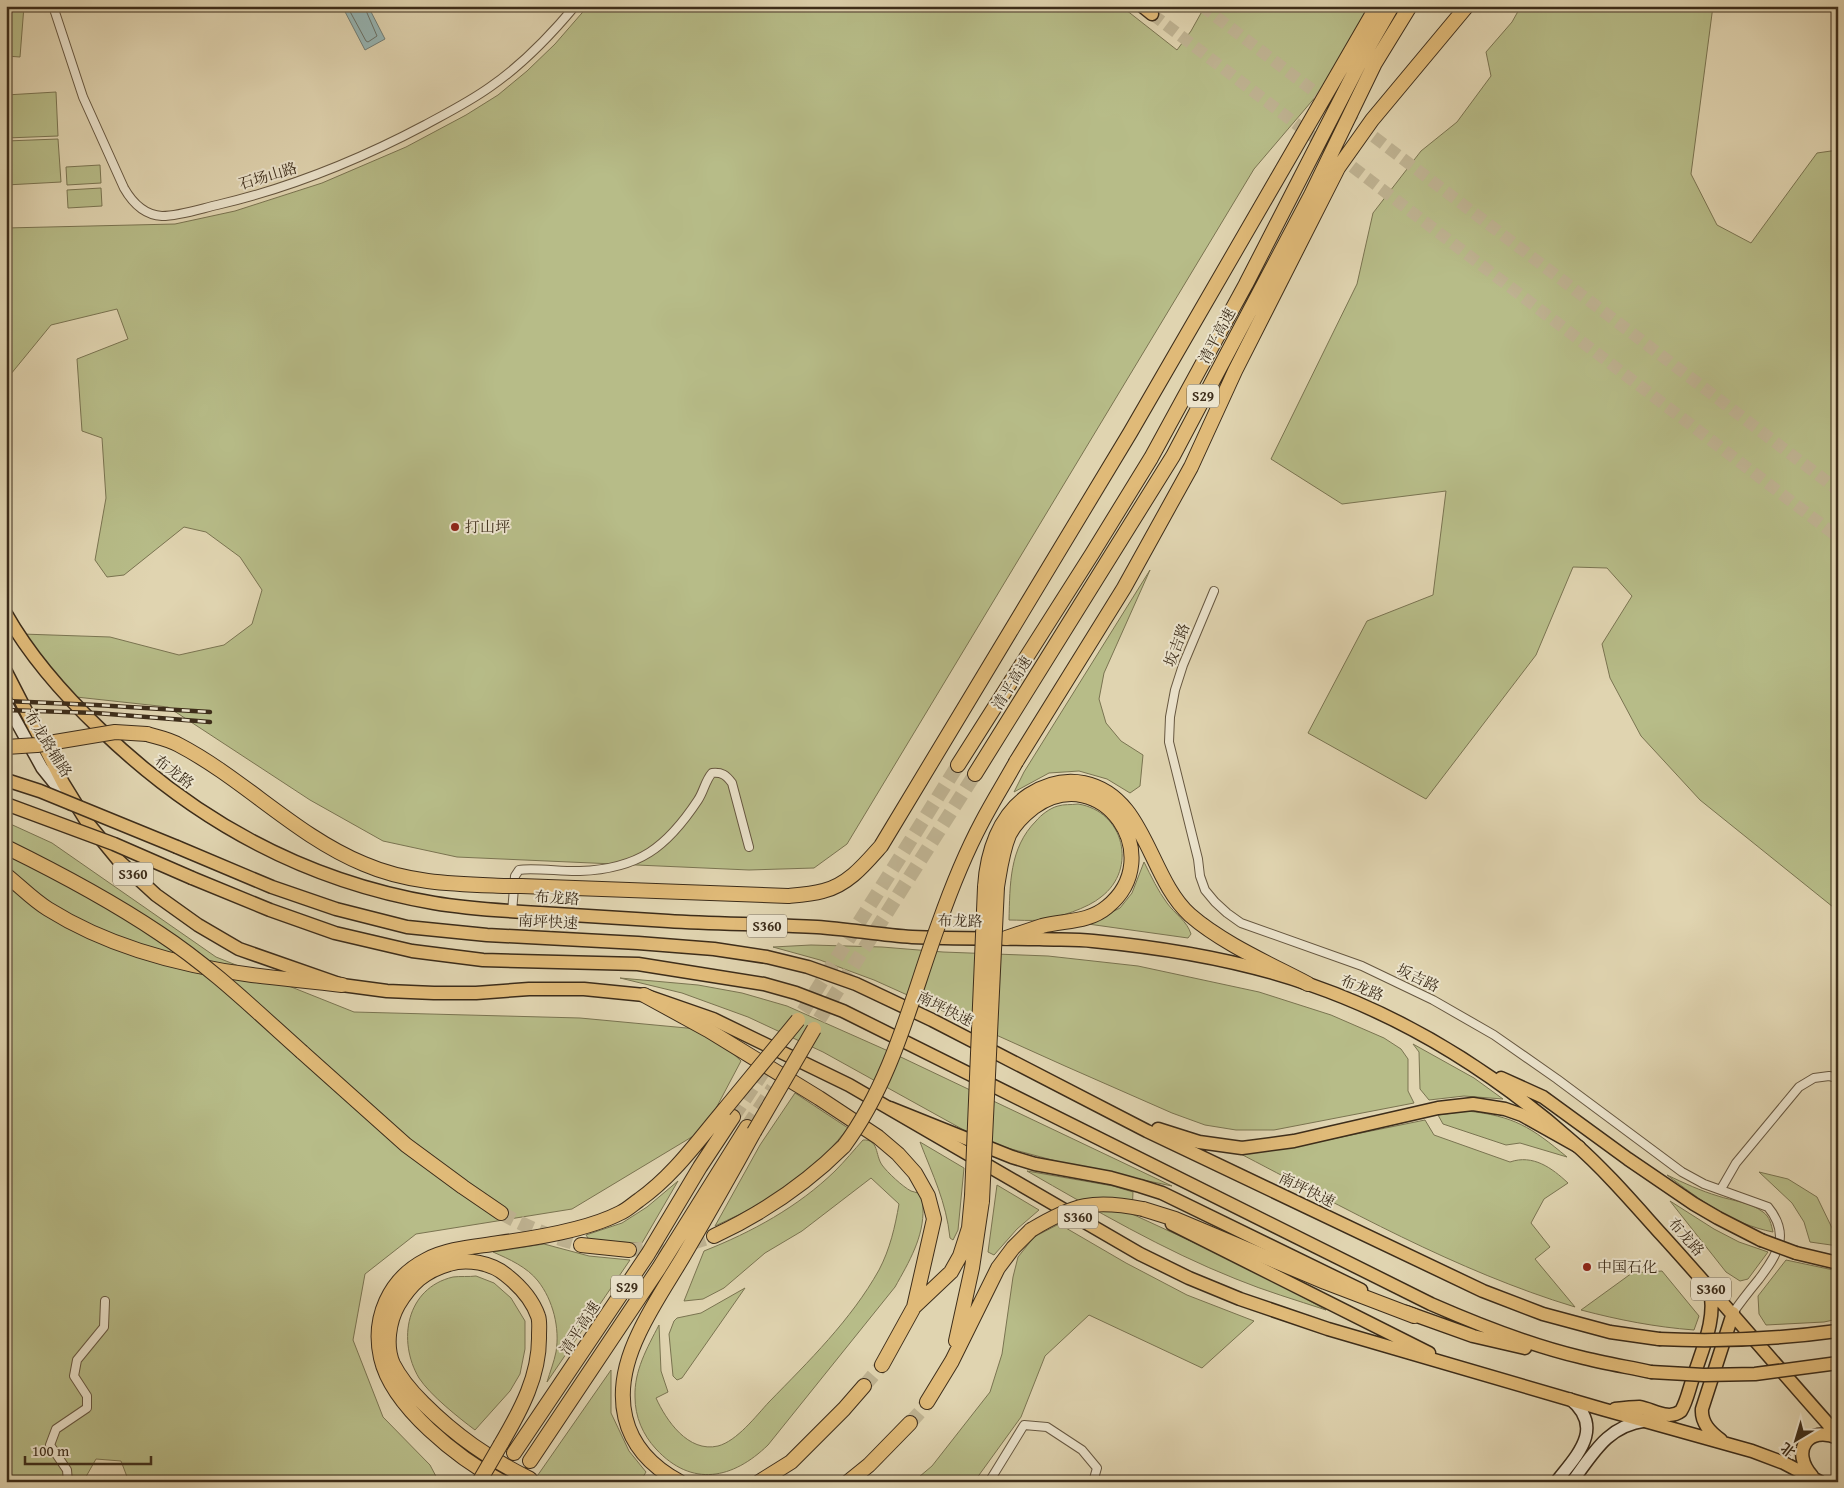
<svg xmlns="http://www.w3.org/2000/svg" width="1844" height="1488" viewBox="0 0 1844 1488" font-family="'Gentium Book Plus','Noto Serif SC',serif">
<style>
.green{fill:#b7bc88;stroke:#7a7451}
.water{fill:#97b6b5;stroke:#737f77}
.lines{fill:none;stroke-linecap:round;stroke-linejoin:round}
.shore{stroke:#6a7268;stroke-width:1}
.primary-tunnel{stroke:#bfb392;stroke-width:12;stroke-dasharray:12 6;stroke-linecap:butt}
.motorway-tunnel{stroke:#bfb392;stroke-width:14;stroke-dasharray:14 7;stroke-linecap:butt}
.minor-casing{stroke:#665740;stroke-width:10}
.secondary-casing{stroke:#3d2d1a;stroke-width:14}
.primary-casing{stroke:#3d2d1a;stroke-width:15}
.trunk-casing{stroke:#3d2d1a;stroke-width:15}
.motorway-casing{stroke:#3d2d1a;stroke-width:16}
.minor{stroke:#ebe3cc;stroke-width:8}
.secondary{stroke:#ebe3cc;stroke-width:11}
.primary{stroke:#e0ba78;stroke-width:12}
.trunk{stroke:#e0ba78;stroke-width:12}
.motorway{stroke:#e0ba78;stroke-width:14}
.rail-casing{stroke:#3d2d1a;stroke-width:4.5}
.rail{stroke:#ebe3cc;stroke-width:2.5;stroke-dasharray:8;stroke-linecap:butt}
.primary-bridge-casing{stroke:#3d2d1a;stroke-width:15;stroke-linecap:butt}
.trunk-bridge-casing{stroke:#3d2d1a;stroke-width:15;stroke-linecap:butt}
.motorway-bridge-casing{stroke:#3d2d1a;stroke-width:16;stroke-linecap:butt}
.primary-bridge{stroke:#e0ba78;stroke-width:12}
.trunk-bridge{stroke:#e0ba78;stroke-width:12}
.motorway-bridge{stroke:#e0ba78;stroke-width:14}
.poi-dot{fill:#8f2418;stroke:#ebe3cc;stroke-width:2}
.labels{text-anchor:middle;stroke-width:4;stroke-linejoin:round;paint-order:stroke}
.shield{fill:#ebe3cc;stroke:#71644f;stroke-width:1}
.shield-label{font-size:14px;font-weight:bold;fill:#3d2d1a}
.street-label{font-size:15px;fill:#3d2d1a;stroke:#ebe3cc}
.poi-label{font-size:15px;fill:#3d2d1a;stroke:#ebe3cc;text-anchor:start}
</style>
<rect width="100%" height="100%" fill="#e0d4b0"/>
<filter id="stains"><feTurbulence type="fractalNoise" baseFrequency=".004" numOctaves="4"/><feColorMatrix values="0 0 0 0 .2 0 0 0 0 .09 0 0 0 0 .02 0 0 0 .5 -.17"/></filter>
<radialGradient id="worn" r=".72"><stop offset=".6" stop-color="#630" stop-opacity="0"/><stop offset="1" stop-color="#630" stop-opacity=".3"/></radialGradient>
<!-- green -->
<path class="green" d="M6,6H24L20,57L6,56Z
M588,6H1121L1177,50L1191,31L1205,6H1370L1323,88L1254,169L847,844L814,868L749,870L457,857L383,841L310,800L168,707L67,696L22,634L110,637L179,655L224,645L252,624L262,590L240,557L206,532L184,527L124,575L107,577L95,560L106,498L102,438L82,431L77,359L128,339L117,309L51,325L6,380V228L175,224L235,211L322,183L406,147L466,115L498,95L527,71L555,44Z
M1521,6H1713L1691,174L1717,225L1751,243L1817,153L1838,150V911L1700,800L1641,736L1610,678L1602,644L1632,596L1607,568L1573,567L1536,655L1426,799L1308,733L1367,621L1433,595L1446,491L1342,504L1271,459L1357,284L1373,213L1421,151L1457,122L1491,76L1486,52L1512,22Z
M56,92L58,136L6,138V95Z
M58,139L61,182L6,185V141Z
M100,165L101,183L67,185L66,167Z
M101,188L102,206L68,208L67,190Z
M1150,570L1104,673L1099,699L1106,723L1121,741L1143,755L1140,786L1130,793L1107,779L1079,771L1049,773L1014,792L1024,772Z
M1078,804C1124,811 1138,869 1101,897C1088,908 1058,918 1040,920C1030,921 1019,920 1009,920C1010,885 1009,848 1036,821C1041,815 1050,808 1058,806C1064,804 1071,805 1078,804Z
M6,822L52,843L216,957L354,1012L580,1018L708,1030L741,1061L705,1129L572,1209L416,1234L365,1274L353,1340L383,1417L430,1465L439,1482H129L121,1461L96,1459L83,1482H6Z
M1144,862C1151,876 1158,891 1167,903C1175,914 1187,921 1191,934L1188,938L1088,924L1120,908L1132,893Z
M811,945L882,947L943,952L1048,956L1138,966L1259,992L1331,1015L1384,1038L1401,1049L1408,1059V1091L1414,1103L1274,1130H1236L1205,1125L1172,1113L1065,1066L874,980L820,960L773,947Z
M620,978L698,985L742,993L787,1006L886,1050L1172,1186L1067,1164L1000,1146L962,1129L823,1052L748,1017L682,993Z
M1413,1044L1474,1078L1503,1099L1464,1096L1429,1100L1420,1089L1419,1052Z
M795,1093L848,1128C834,1145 820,1162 803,1176C777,1197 745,1212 715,1226L760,1145Z
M1467,1111C1514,1116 1531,1127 1567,1157L1520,1143L1506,1145L1443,1124L1438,1115Z
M1425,1120L1434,1135L1510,1162C1533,1154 1552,1168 1568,1183L1544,1199L1531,1223L1550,1247L1535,1259L1575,1307C1456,1271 1345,1208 1235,1151L1307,1144Z
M863,1140C879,1139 875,1155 882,1165C887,1172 903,1187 911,1191C913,1192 916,1192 918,1193C922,1196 923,1203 923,1208C924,1237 909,1262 895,1287L768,1445C733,1479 692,1488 656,1449C643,1435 635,1417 635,1397C634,1371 647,1348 659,1325L661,1371L668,1392L656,1398C666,1420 688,1453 718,1446C737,1441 756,1416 769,1402C809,1361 851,1320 879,1270C890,1249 895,1227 899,1204L871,1178L802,1231L765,1253L724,1288L703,1299L684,1301L704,1251C752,1232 798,1207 835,1171C845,1161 854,1150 863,1140Z
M920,1142L964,1168L958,1230L953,1240L950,1238C946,1201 933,1176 920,1142Z
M1027,1171L1113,1186L1133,1192L1132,1214L1258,1272L1326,1310C1296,1300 1265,1291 1236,1279C1163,1250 1095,1210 1027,1171Z
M1759,1172L1788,1179L1817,1197L1834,1232H1838V1246L1810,1242L1804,1222L1792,1203Z
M1667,1175C1684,1183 1701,1191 1718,1196C1733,1201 1750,1202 1763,1212C1770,1217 1771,1224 1773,1232C1732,1224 1700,1200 1667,1175Z
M678,1181L642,1243L590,1241L586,1235L622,1223L647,1207Z
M997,1185L1039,1210L1017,1229L994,1255L988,1252Z
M1670,1201L1714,1229L1739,1242L1768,1252L1748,1279L1740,1281L1726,1272Z
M1059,1224L1126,1263L1187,1295L1254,1321L1202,1368L1089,1315L1045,1356L1021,1417L974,1482H913L932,1466L990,1392L1002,1354L1013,1277L1018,1257L1034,1237Z
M544,1244L589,1256L630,1260L547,1382C550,1372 554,1362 556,1352C560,1328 553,1300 538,1281C527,1267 509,1259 493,1252Z
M1786,1260L1838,1271V1319L1824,1322L1766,1325L1759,1314L1758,1296Z
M1662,1271L1699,1316L1694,1330C1655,1327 1619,1320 1581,1310L1632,1273Z
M476,1276L494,1283L511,1298L525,1321V1349L520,1374L510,1391L475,1430C459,1418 430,1395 419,1378C397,1341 406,1288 453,1277C460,1276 469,1277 476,1276Z
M745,1288L682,1378L677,1380L673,1376L669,1334L674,1321L677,1318L701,1313Z
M611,1370V1413L629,1451L646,1472L640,1482H533Z"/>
<!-- water -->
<path class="water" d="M342,6H368L385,39L365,50Z"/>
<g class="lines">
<!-- shore -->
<path class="shore" d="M347,6L366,41L368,42L377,36L364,6"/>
<!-- primary-tunnel -->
<path class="primary-tunnel" d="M1202,6L1838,490
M1152,14L1838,537"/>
<!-- motorway-tunnel -->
<path class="motorway-tunnel" d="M792,1029L958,765
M808,1037L975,774
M733,1117L769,1063
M747,1127L773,1088
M501,1213C528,1228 552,1237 581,1245
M629,1250L689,1244L714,1236
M864,1386L882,1365
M910,1423L920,1412L927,1402"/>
<defs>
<path id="minor" d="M53,6L83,97L124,188C132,202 144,215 162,216C179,216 200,209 217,205C290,188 359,160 425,125C447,113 469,102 490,87C522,65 550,36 575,6
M1214,591L1183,665L1175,690L1170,717L1169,742L1198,859L1200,876L1205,890L1215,902L1227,913L1241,923L1362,966L1433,1000L1494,1035L1557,1079L1682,1172L1704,1184L1768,1207C1791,1235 1777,1255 1759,1279C1750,1290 1741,1301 1733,1313
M512,912L515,876L519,870C531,867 565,872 580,871C639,869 667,847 698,800C704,791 705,781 712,773C722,772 726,775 732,783L749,847
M1721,1189L1736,1163L1799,1087L1814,1078L1829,1076L1838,1078
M68,1482L67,1470L50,1445L56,1429L87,1408V1396L74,1376L77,1360L104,1327L105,1301
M989,1482L1024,1425L1047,1427L1082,1450L1097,1468L1093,1482"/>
<path id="secondary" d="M6,703L42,768L71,804
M1556,1482C1576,1456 1606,1428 1570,1399
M1572,1482C1593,1454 1607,1426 1645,1421"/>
<path id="primary" d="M1142,6L1152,14
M6,614C31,658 64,695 100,729C194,820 304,881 434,903C469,909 505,911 540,913C583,916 625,918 668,921C717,924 767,924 817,927C848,929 880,935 912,937C954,939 997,938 1040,939C1057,940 1075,939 1093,941C1166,948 1241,960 1311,985C1409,1019 1497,1075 1574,1143C1606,1171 1634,1204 1662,1235C1722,1301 1779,1369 1838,1435
M6,672L63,783L87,822L119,861L156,895L198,925L239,949L342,985L387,991L434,993H476L529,989H584L644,995L713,1019L849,1085L1140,1254L1189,1278L1240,1299L1328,1329L1602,1409L1752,1451L1784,1463L1820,1482
M1501,1078L1543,1097L1628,1159L1694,1204L1718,1218L1761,1240
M1172,1224L1429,1353
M1796,1253L1838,1263
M1615,1409C1623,1408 1631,1407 1639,1407C1653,1409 1668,1421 1681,1411C1687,1401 1689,1389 1693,1378C1702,1350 1718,1316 1709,1287
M1721,1440C1710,1432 1701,1423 1702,1409L1733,1313
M1812,1476C1790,1451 1808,1425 1838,1438"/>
<path id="trunk" d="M177,847L272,887L336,909L407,927L487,935L638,943L714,949L767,957L808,967L856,984L932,1020L1147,1131L1483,1291L1543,1314L1610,1332L1659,1339
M192,878L270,910L335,933L412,951L483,960L638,964L764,984L796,993L843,1011L1431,1304C1479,1325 1529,1345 1580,1357C1603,1363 1628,1367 1651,1372
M890,1108L1012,1157L1035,1164L1111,1178L1140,1186L1162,1193L1361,1290
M1158,1129L1199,1142L1242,1148L1294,1141L1438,1108L1473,1104L1505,1109L1522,1115L1579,1147
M1406,1312L1473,1336L1525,1348"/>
<path id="motorway" d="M147,734C157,737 169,739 179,745C244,779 296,836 364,864C410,884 457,884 506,886
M1016,762L1124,588L1191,467L1235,371L1338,168L1372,120L1467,6
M958,765L1092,554L1151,458L1246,284L1362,58L1392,6
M975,774L1173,456L1311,195L1375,63L1410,6
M6,875C20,886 33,900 48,909C107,946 182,966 252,975C282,979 312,981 342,985
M521,886L788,896C799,895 812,894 823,891C848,885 865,864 881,846L1130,433L1377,6
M985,887C987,853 999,815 1029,795C1046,784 1064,779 1084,783C1146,796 1148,877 1190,915C1222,943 1270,964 1308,984
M997,887C1000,869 1002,852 1009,835C1014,825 1025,814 1034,807C1102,759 1169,857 1107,907C1088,923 1064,920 1042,926C1030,930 1018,934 1006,938
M644,995L708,1030L819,1098L878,1137L898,1154L915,1173L928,1196L934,1219L914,1307
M302,1052L406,1145L463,1187L501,1213
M1143,1209L1175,1219L1325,1282L1414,1316
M714,1236C763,1213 806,1184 844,1146
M581,1245L629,1250
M956,1341L972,1268L982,1201
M882,1365L914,1307L951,1272L960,1256L969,1228L972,1196
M927,1402L952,1361L998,1268L1013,1248L1031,1230
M501,1444C521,1410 540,1375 539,1335C539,1329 540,1321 538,1316C532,1299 520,1286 506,1275C492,1263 467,1258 449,1264C424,1271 411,1284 398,1305C389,1321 385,1346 393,1364C400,1378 411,1391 423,1403C456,1436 488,1458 530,1479
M514,1453L648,1254L700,1167L733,1117
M530,1461L659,1268L747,1127
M502,1482C459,1459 392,1407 381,1358C372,1318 389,1279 426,1260C449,1248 475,1247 499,1243C536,1238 587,1230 620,1213C627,1210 633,1204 639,1200C673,1176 697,1142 724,1110
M680,1482C618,1449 610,1393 639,1333C651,1307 668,1282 683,1257C707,1216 731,1174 754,1132
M759,1482L791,1462L844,1409L864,1386
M848,1482L869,1465L910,1423"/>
</defs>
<!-- minor casing -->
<use href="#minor" class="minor-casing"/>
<!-- secondary casing -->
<use href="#secondary" class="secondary-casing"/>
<!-- primary casing -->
<use href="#primary" class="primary-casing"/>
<!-- trunk casing -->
<use href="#trunk" class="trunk-casing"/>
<!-- motorway casing -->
<use href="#motorway" class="motorway-casing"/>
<!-- minor -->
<use href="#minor" class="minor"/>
<!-- secondary -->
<use href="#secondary" class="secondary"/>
<!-- primary -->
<use href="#primary" class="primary"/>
<!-- trunk -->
<use href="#trunk" class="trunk"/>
<!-- motorway -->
<use href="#motorway" class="motorway"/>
<defs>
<path id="rail" d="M6,701L96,705L210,712
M6,710L96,713L210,722"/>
</defs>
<!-- rail casing -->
<use href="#rail" class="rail-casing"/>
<!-- rail -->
<use href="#rail" class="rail"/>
<defs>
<path id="primary-bridge" d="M1761,1240L1796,1253"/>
<path id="trunk-bridge" d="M6,780L40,791L177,847
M6,804L114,844L192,878
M1659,1339C1719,1342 1778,1339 1837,1331
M1651,1372L1704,1375L1755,1374L1838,1363"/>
<path id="motorway-bridge" d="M6,747L37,745L115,732L147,734
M6,847C59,873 110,900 159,933C211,967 256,1011 302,1052
M506,886H521
M724,1110L798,1020
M754,1132L814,1029
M844,1146C893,1080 911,999 939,923C951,889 965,854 982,822C993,801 1005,782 1016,762
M972,1196L985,887
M982,1201L997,887
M1031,1230C1074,1204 1094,1199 1143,1209
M479,1482L501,1444"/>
</defs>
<!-- primary-bridge casing -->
<use href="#primary-bridge" class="primary-bridge-casing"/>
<!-- trunk-bridge casing -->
<use href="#trunk-bridge" class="trunk-bridge-casing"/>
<!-- motorway-bridge casing -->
<use href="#motorway-bridge" class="motorway-bridge-casing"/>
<!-- primary-bridge -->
<use href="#primary-bridge" class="primary-bridge"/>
<!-- trunk-bridge -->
<use href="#trunk-bridge" class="trunk-bridge"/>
<!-- motorway-bridge -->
<use href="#motorway-bridge" class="motorway-bridge"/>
</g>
<!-- markers -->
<g class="poi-dot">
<circle cx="455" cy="527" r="5"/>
<circle cx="1587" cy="1267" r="5"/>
</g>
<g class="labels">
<!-- shield labels -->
<g class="shield">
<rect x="1187" y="384.5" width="32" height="23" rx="4"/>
<rect x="113" y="862.5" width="40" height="23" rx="4"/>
<rect x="747" y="914.5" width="40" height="23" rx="4"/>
<rect x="1058" y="1205.5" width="40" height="23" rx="4"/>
<rect x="611" y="1275.5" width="32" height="23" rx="4"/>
<rect x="1691" y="1277.5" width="40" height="23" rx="4"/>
</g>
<g class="shield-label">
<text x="1203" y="401">S29</text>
<text x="133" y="879">S360</text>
<text x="767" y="931">S360</text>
<text x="1078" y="1222">S360</text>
<text x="627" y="1292">S29</text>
<text x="1711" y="1294">S360</text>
</g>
<!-- street labels -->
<g class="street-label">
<text transform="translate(268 176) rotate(-17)" y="5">石场山路</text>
<text transform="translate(1217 336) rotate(-62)" y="5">清平高速</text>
<text transform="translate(1177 645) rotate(-69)" y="5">坂吉路</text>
<text transform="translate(1012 683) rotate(-58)" y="5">清平高速</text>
<text transform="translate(48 744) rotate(58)" y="5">布龙路辅路</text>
<text transform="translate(174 772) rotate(37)" y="5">布龙路</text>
<text transform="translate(557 898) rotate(3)" y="5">布龙路</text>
<text transform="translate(960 921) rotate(1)" y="5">布龙路</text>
<text transform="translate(548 922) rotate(3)" y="5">南坪快速</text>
<text transform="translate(1418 978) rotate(26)" y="5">坂吉路</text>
<text transform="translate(1362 988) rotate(22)" y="5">布龙路</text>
<text transform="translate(945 1009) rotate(26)" y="5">南坪快速</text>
<text transform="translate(1307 1190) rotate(26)" y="5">南坪快速</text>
<text transform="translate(1686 1237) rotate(48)" y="5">布龙路</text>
<text transform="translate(580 1328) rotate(-57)" y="5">清平高速</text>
</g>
<!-- poi labels -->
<g class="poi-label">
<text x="465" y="532">打山坪</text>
<text x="1597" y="1272">中国石化</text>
</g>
</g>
<!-- margin -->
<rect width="1844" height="1488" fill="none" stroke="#e0d4b0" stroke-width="25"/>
<rect x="8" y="8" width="1829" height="1473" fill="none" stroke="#3d2d1a" stroke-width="2.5"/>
<rect x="12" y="12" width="1819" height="1463" fill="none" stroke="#3d2d1a"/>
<!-- north arrow -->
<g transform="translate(1796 1440) rotate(218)" stroke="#ebe3cc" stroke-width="4" paint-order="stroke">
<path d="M0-4L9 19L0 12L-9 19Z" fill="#3d2d1a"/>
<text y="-8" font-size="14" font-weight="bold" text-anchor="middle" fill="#3d2d1a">北</text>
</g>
<!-- scale -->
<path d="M25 1456v8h126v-8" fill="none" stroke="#3d2d1a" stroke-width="2.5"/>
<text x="32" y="1456" font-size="15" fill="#3d2d1a" stroke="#ebe3cc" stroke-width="4" paint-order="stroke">100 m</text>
<rect width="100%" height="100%" filter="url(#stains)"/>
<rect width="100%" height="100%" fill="url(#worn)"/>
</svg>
